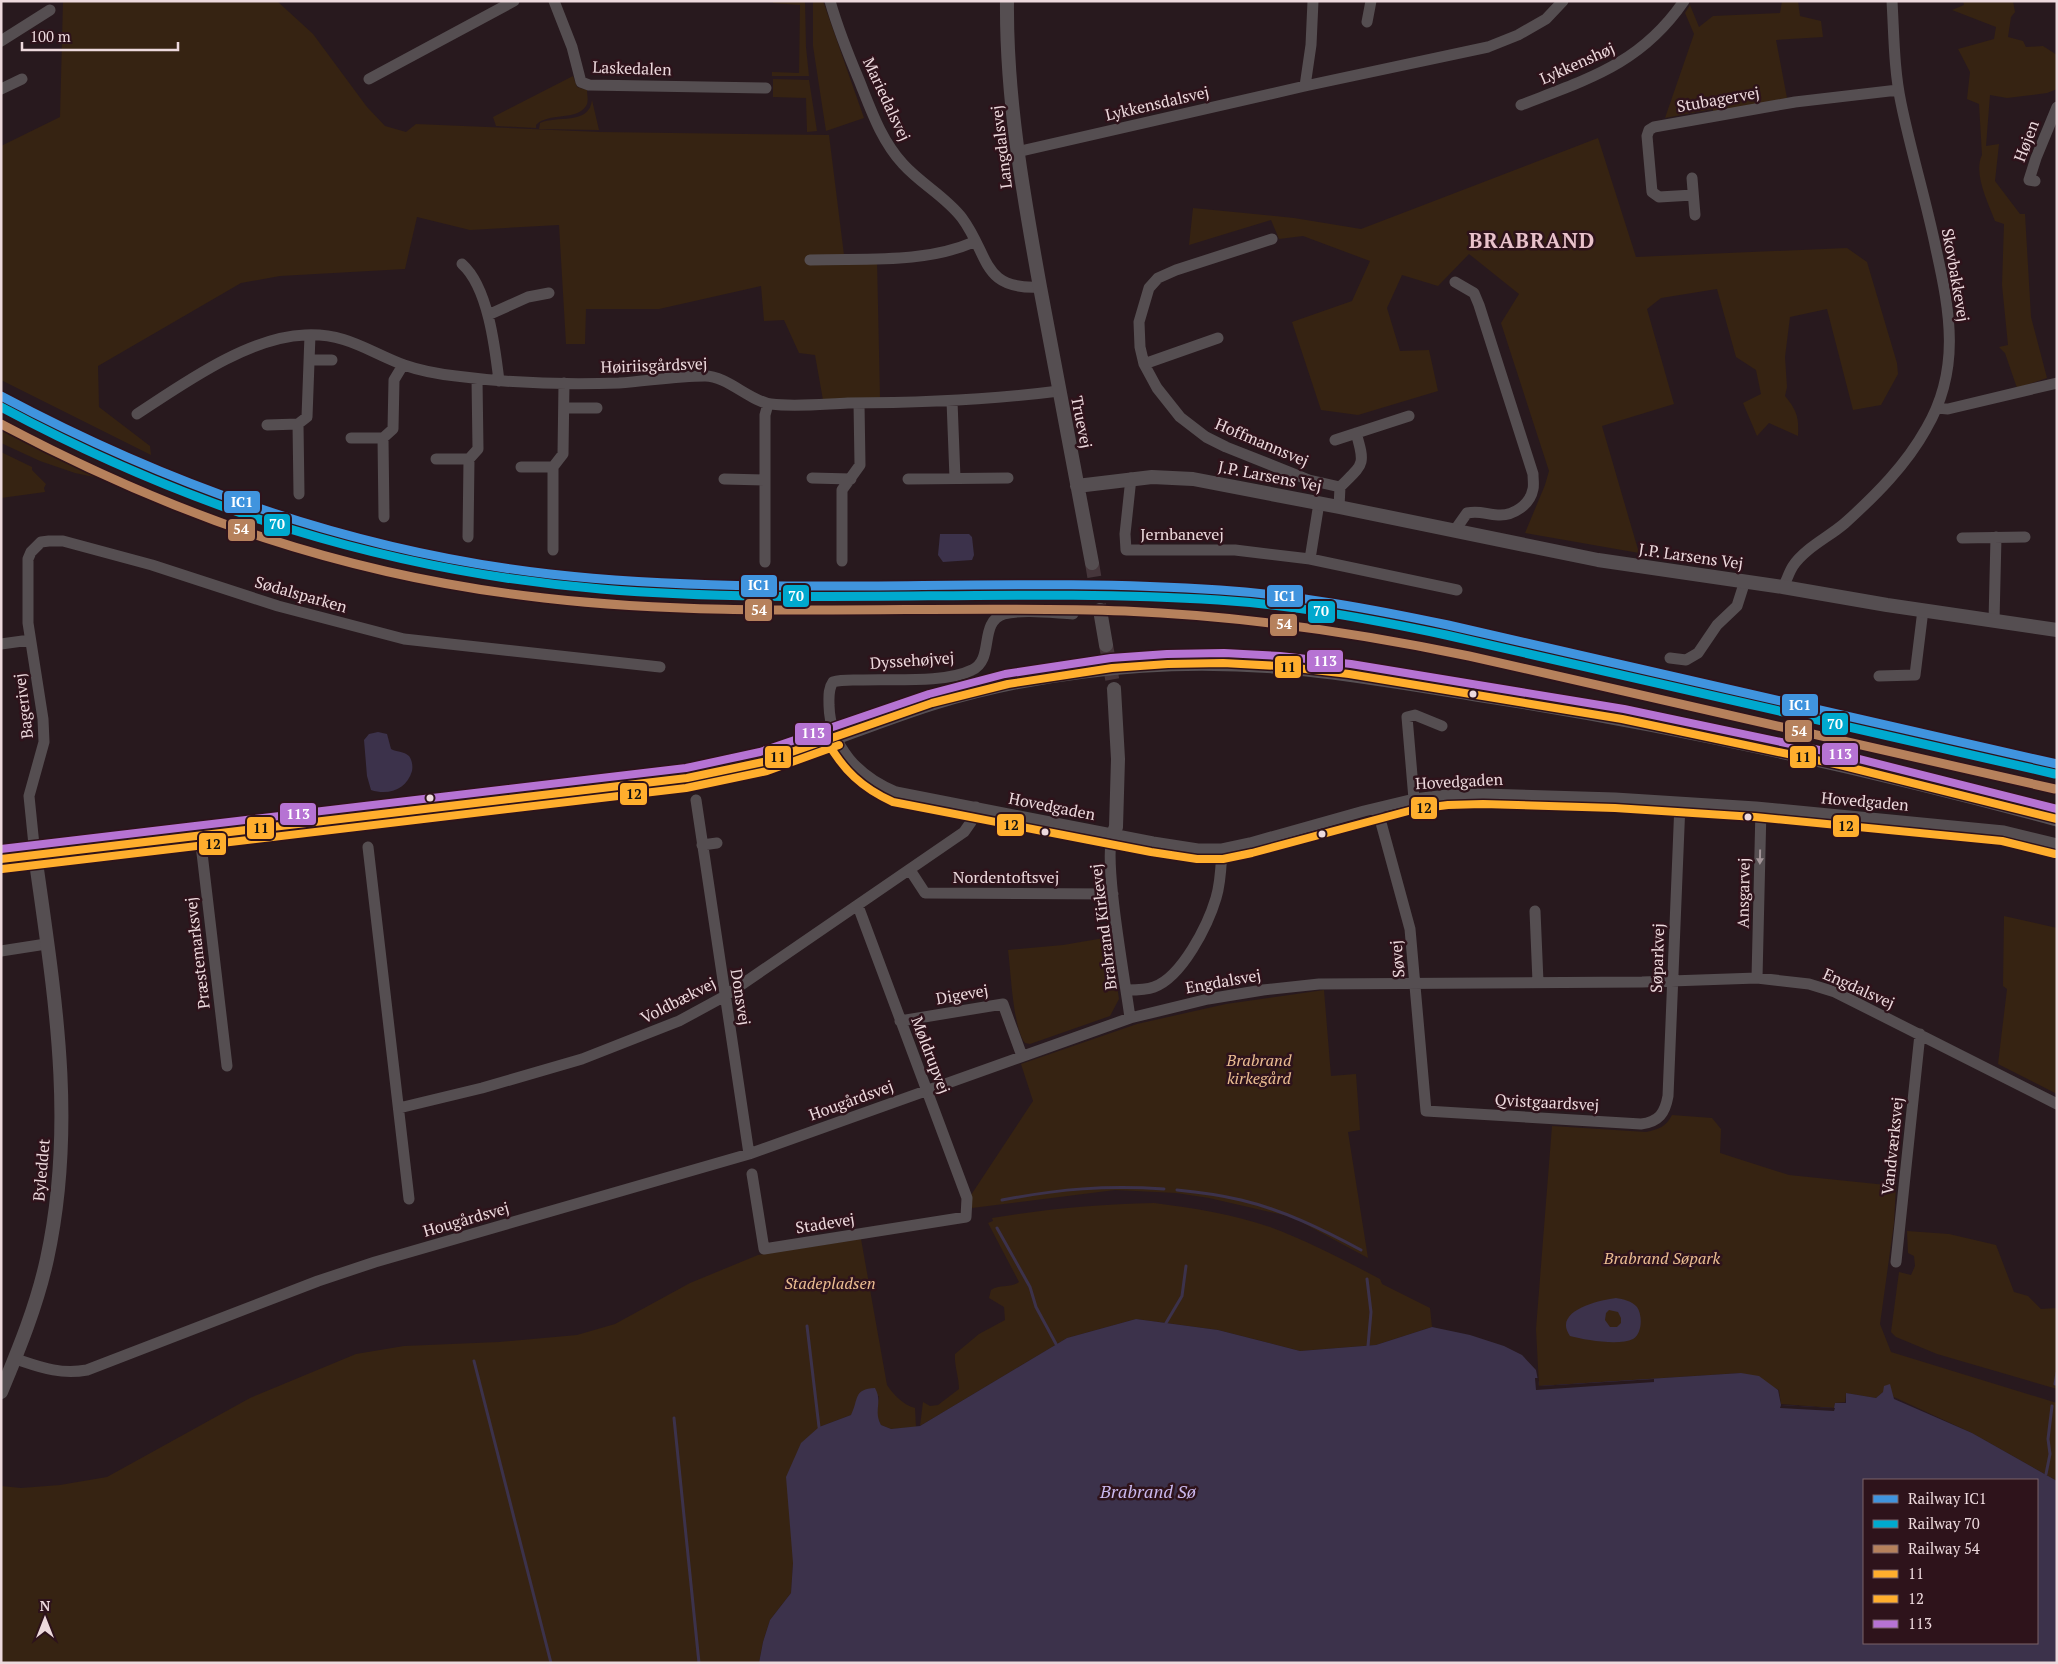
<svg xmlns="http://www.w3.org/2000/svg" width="2058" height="1664" viewBox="0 0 2058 1664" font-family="'PT Serif',serif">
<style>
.green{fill:#362312}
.water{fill:#3c324b;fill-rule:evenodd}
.pier{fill:#28191e}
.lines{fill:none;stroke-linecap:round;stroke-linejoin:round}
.stream{stroke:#3c324b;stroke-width:3}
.tertiary-tunnel{stroke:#46363b;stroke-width:14;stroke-dasharray:14 7;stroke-linecap:butt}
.minor{stroke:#554e51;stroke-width:11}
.tertiary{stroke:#554e51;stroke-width:14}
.secondary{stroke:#575054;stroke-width:15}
.bus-1-casing{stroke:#2e131b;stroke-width:11}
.bus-2-casing{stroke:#2e131b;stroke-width:11}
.bus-3-casing{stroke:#2e131b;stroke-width:11}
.bus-1{stroke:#ffae2d;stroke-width:8}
.bus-2{stroke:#ffae2d;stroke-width:8}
.bus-3{stroke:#b673d3;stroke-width:8}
.rail-1-casing{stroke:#2e131b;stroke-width:12}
.rail-2-casing{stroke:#2e131b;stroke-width:12}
.rail-3-casing{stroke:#2e131b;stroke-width:12}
.rail-1{stroke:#4094de;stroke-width:9}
.rail-2{stroke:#00a9ce;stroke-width:9}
.rail-3{stroke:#b6815c;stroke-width:9}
.oneway{fill:#a19497}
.bus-dot{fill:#edd9dd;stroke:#2e131b;stroke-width:2}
.labels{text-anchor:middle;stroke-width:5;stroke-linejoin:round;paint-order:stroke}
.street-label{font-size:16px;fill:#edd9dd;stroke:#2e131b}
.park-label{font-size:16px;font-style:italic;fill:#ebbd92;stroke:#2e131b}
.water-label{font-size:18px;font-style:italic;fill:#cab8ee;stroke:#2e131b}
.district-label{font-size:21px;font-weight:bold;letter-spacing:1px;fill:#e9c2cb;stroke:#2e131b}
.line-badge{stroke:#2e131b;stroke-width:2}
.badge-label{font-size:14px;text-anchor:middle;font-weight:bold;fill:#fff}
.pale-badge-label{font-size:14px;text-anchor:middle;font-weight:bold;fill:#111}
</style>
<rect width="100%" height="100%" fill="#28191e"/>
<!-- green -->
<path class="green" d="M63,1H277L313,34L367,107L385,126L406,132L416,124L599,132L829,135L844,255L877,259L880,398L823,400L815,355L799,353L784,320L764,321L761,286L659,309H586L585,344H566L559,225L470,230L417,217L405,269L280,276L241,283L98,366L99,407L150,446L151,455L1,380V146L60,117Z
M773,1H805L806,47L809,76H772V72L799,73L800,5L773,3Z
M813,1H823L864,118L826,131L813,46Z
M1782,1H1798L1800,16L1821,21L1823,37L1776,40L1787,98L1713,112V109L1665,118L1694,34L1685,13L1690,5L1699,27L1713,16L1780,13Z
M1963,1H2013L2015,12L2011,17L2008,37L2023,41L2026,47L2043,46L2057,55V89L2047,93L2007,98L1990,95L1986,146L1999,144L1995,181L2020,214H2025L2031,317L2047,378L2017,388L2005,353L1999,347L2008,345L2002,285L2004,224L1995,221C1988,203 1973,173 1982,155L1979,104L1967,99L1970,72L1958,49L1994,39L1996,27L1952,10L1964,5Z
M573,76L577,87L587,90C587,95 589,102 586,106C577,121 548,112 536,125V128L496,126L493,117Z
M773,79L809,80L817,131L807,132L806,98L773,97Z
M592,100L599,130L539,129L540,123C556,115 589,126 592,100Z
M1598,138L1636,257L1847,248L1867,262L1897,363L1898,374L1881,405L1853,410L1827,309L1790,317L1785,357L1787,387L1785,396C1797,411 1799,417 1798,436L1769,423L1757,436L1743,403L1761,394L1756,370L1736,357L1717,289L1661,298L1647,309L1674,404L1602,426L1639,553L1525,533L1545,485L1549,471L1501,323L1519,294L1469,254L1438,286L1402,275L1387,308L1400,351L1429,350L1438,391L1358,415L1321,410L1292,322L1352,301L1370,261L1303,236L1279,239L1271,220L1189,245L1193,208L1294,218L1361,229Z
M1,425L23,439L113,481L75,473L40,461L1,443Z
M1,452L32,467V470L46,484L44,488L45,492L1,498Z
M2004,916L2057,928V1094L1998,1064L2007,989L2003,986Z
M1110,937L1119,999L1110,1016L1030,1044L1025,1043C1013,1028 1011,972 1008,950L1063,945Z
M1324,990L1331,1076L1356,1074L1360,1130L1348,1132L1368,1258L1292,1217L1209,1198L1176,1193L1115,1190L972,1208L971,1195L1033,1101L1021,1064L1137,1024L1226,1004Z
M1672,1115L1712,1118L1721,1129L1720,1153L1789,1175L1896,1186L1894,1223L1880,1324L1891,1352L2057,1403V1481L1972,1433L1883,1392L1876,1398L1846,1393L1845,1402L1835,1403L1834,1408L1781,1404L1779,1390L1741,1373L1539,1386L1536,1329L1552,1126L1646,1132C1659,1129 1666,1127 1672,1115Z
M1154,1203C1193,1208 1232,1214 1270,1227C1308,1241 1344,1260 1380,1279L1382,1284L1430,1308L1432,1327L1376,1345L1300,1351L1218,1330L1136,1319L1067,1338L920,1426L923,1402L930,1406L938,1405L959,1389C959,1377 954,1365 955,1354L979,1334L1005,1320L1004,1307L989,1298L991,1290C999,1284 1011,1288 1019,1282L988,1223L993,1221L992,1218C1046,1209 1099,1204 1154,1203Z
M1907,1231L1949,1234L1996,1245L2014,1292L2028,1296L2041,1309L2057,1308V1389L1937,1354L1896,1337L1891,1332L1899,1272L1911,1275L1915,1266L1914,1256L1908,1253Z
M861,1239L887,1385C893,1394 903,1405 915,1408L916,1427L891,1429L881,1425L876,1416L879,1396L851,1415L819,1427L793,1563L791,1593L770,1620L763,1642L759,1663H1V1486L21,1488L60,1485L107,1477L250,1398L356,1354L404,1346L499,1342L577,1335L615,1324L690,1283L758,1255Z"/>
<!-- water -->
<path class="water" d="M940,534H969L972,537L974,555L972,560L943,562L938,555Z
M378,732L387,734L391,749C396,752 404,751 409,756C412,760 413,766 412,771C407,789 389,796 371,790L367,776L364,740L369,734Z
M1616,1298C1623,1299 1632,1301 1637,1307C1643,1316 1642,1334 1633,1339C1619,1346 1585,1340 1570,1336C1552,1311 1599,1300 1616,1298ZM1609,1310L1618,1312L1621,1318V1323L1617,1327H1610L1605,1320L1606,1313Z
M1136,1319L1218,1330L1300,1351L1376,1345L1432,1327L1470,1335L1504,1346L1522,1355L1536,1370L1539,1386L1741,1373L1759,1376L1778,1390L1781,1405L1834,1408L1835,1403H1846V1393L1876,1398L1883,1392L1884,1386L1890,1384L1894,1399L1972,1433L2057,1481V1663H759L763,1642L770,1620L791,1593L793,1563L786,1477L801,1443L819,1427L851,1415C859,1399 853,1389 875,1388C883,1402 873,1411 881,1425L891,1429L920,1426L1067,1338ZM1864,1480H2037V1643H1864Z"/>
<!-- pier -->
<path class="pier" d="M1535,1378H1538L1539,1386L1654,1379V1382L1536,1390Z
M1781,1405L1835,1408L1834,1411L1780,1408Z"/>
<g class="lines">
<!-- stream -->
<path class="stream" d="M1177,1190C1198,1192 1220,1195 1241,1200C1283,1210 1322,1229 1361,1250
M1002,1200C1059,1189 1106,1185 1164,1189
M997,1228L1030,1287L1036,1307L1056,1344
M1367,1279L1371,1312L1368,1346
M1166,1323L1182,1296L1186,1266
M807,1326L819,1427
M474,1361L551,1663
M2057,1373L2055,1384H2057
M674,1418L699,1663
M2046,1474L2050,1454L2048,1439L2052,1406"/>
<!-- tertiary-tunnel -->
<path class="tertiary-tunnel" d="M1092,563L1100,610
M1106,645L1114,689"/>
<!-- minor -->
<path class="minor" d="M554,1L572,47L581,82L589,85L766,88
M830,1C838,29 848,54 859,80C871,110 881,140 903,164C921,184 946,197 962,218C990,256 981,290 1040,287
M1367,22L1371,1
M1,41L50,10
M369,79L514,1
M1305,86L1311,45L1313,1
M1,89L22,79
M1521,105C1588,79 1641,64 1684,1
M1017,152L1305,86L1488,47L1518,35L1546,19L1563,1
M1692,178L1695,215
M2035,181L2029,180L2036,158L2057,107
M1693,195L1659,197L1652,192L1647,136L1649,130L1654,127L1795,102L1898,90
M1272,239L1176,270L1158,278L1149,288L1139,322L1140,347L1144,364L1157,388L1180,417L1206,437L1226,447L1309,480L1340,487
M810,260C865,258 923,264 974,242
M462,264C488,287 495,347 499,381
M488,315L528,297L549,293
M309,360H332
M1144,364L1218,338
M952,401L955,478
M564,408H597
M1937,408L1948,409L2057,383
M137,414C183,384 248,337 305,335C347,333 367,351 404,365C421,371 438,374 456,376C509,383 565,385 619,383C648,381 676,376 705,376C727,376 751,402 771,404C795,407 823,404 848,403C918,403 989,400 1059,391
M267,425L298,424
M351,438H383
M1335,440L1409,416
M436,459H469
M521,467H553
M812,478L851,479
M1131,478L1125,534L1126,550H1235L1310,559
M724,479L765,480
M908,479L1008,478
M299,494L298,424L307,417L310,335
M1319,503L1310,559L1457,590
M1339,507L1340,487C1363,464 1366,466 1356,433
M384,517L383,438L393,429L394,380L403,365
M1455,530L1467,513C1481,510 1486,515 1498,515C1513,516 1530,505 1533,489C1534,485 1533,479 1533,474L1479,305L1474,293L1455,282
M468,537L469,459L478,449L477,379
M1962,538L2025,537
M553,550V467L563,454L564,383
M842,561V490L860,465L859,403
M765,562V415L768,404
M1783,587C1787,580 1789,572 1793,566C1805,548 1829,537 1845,523C1876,495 1906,465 1926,429C1961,370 1950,312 1936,249C1926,200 1911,152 1901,103C1894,70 1894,35 1892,1
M1073,614C1053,613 1023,609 1004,614C978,622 995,660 972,670C946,683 894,679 863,680C853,680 842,679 833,682C828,689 829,697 829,705C830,747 859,777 896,792L1153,842L1198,849H1222L1250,843L1364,811L1414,799L1447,795L1483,794L1615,798L1756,807L2004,831L2057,844
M1994,621L1996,537
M1,644L30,640
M1670,658L1686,660L1698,653L1717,625L1737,606L1745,581
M1879,676L1915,675L1923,610
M1414,799L1407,717L1415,715L1442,726
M696,800L749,1154
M1377,808L1410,929L1426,1111L1641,1124C1659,1122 1665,1113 1668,1096L1680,803
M1113,834C1102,857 1126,985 1130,1018
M200,836L227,1066
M702,845L717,843
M368,847L409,1199
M35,855L29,796L44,742L43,719L28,623V559L31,552L41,542L49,541H63L152,565L278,606L404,639L660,667
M910,870L925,893L1113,894
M1535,911L1538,982
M1,951L46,944
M1757,978L1761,808
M1127,990C1136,990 1146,990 1154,987C1182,977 1208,925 1216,898C1221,882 1221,865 1222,849
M900,1021L1003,1004L1022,1056
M399,1108L482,1088L582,1059L679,1021L725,996L964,832L971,822L976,807
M752,1174L764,1249L966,1217L967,1198L858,906
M1896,1262L1920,1034
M16,1359C40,1367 60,1375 87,1370L318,1281L375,1262L749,1154L1130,1018L1208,999L1263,990L1319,984L1642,982L1757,978L1809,984L1835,992L2057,1104"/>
<!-- tertiary -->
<path class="tertiary" d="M1007,1C1006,97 1023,193 1040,287C1057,379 1074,471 1092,563
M1077,486L1152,477L1193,479L1339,507L1598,560L1783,587L1887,605L2057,630
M1100,610L1106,645
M1113,834L1116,827L1118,759L1114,689
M1,1392C19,1349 37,1305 47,1259C77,1121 54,992 35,855"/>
<!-- secondary -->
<path class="secondary" d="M1,859L610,788C661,782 714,776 763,762C820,745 875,721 932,703C981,688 1034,677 1084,671C1158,661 1233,661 1307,669C1363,675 1420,685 1476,694C1672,724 1865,767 2057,819"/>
<defs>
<path id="bus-1" d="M1,859L687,778L763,762L932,703L1008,684L1112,668L1168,664L1223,663L1279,666L1349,674L1622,719L1840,765L2057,819"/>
<path id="bus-2" d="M827,741C843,770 862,788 893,802L1151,852L1197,859H1223L1252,853L1416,809L1448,805L1483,804L1615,808L1755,817L2002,841L2055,854
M2,869L686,788L767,771L839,745"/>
<path id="bus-3" d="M1,849L686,768L760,752L929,694L1005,674L1111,658L1167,654L1224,653L1280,656L1351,664L1624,709L1843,755L2057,809"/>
</defs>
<!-- bus-1 casing -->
<use href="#bus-1" class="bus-1-casing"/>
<!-- bus-2 casing -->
<use href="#bus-2" class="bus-2-casing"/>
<!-- bus-3 casing -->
<use href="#bus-3" class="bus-3-casing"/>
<!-- bus-1 -->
<use href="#bus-1" class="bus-1"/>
<!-- bus-2 -->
<use href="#bus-2" class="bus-2"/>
<!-- bus-3 -->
<use href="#bus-3" class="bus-3"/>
<defs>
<path id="rail-1" d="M1,396C174,488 355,552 550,574C773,599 997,575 1220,590C1297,595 1372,609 1448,625L2057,764"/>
<path id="rail-2" d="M1,407C191,509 386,571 601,589C807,606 1013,587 1218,600C1295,605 1370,619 1446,635L2055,774"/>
<path id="rail-3" d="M1,424C176,517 347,576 544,598C737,620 931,604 1125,611C1243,616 1354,632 1469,656L2055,789"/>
</defs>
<!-- rail-1 casing -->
<use href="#rail-1" class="rail-1-casing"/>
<!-- rail-2 casing -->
<use href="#rail-2" class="rail-2-casing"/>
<!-- rail-3 casing -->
<use href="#rail-3" class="rail-3-casing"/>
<!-- rail-1 -->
<use href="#rail-1" class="rail-1"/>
<!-- rail-2 -->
<use href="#rail-2" class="rail-2"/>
<!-- rail-3 -->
<use href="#rail-3" class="rail-3"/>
</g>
<!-- one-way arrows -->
<defs><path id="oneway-solid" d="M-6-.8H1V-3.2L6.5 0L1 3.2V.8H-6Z" transform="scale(1.25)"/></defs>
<use class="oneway" href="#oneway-solid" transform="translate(1760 857) rotate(91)"/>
<!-- markers -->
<g class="bus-dot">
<circle cx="1473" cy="694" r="4.5"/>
<circle cx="430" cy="798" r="4.5"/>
<circle cx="1748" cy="817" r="4.5"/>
<circle cx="1045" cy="832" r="4.5"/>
<circle cx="1322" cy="834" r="4.5"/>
</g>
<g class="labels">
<!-- street labels -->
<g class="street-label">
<text transform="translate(1577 63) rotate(-24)" y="6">Lykkenshøj</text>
<text transform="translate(632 68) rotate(2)" y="6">Laskedalen</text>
<text transform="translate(887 99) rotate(65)" y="6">Mariedalsvej</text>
<text transform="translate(1718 99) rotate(-10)" y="6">Stubagervej</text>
<text transform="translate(1157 103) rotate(-13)" y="6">Lykkensdalsvej</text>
<text transform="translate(2026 141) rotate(-69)" y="6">Højen</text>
<text transform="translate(1001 147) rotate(-97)" y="6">Langdalsvej</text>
<text transform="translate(1956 275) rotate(80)" y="6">Skovbakkevej</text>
<text transform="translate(654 365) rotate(-2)" y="6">Høiriisgårdsvej</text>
<text transform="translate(1082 422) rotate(79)" y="6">Truevej</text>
<text transform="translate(1262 442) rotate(23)" y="6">Hoffmannsvej</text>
<text transform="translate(1270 476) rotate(11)" y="6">J.P. Larsens Vej</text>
<text x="1182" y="540">Jernbanevej</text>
<text transform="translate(1691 556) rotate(8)" y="6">J.P. Larsens Vej</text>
<text transform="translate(301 594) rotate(16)" y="6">Sødalsparken</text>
<text transform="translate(912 660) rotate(-4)" y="6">Dyssehøjvej</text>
<text transform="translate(23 706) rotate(-97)" y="6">Bagerivej</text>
<text transform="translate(1459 781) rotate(-3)" y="6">Hovedgaden</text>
<text transform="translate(1865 801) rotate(5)" y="6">Hovedgaden</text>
<text transform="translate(1052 806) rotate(11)" y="6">Hovedgaden</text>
<text x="1006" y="883">Nordentoftsvej</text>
<text transform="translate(1743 893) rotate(-89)" y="6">Ansgarvej</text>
<text transform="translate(1103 927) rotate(-97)" y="6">Brabrand Kirkevej</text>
<text transform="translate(197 953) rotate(-97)" y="6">Præstemarksvej</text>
<text transform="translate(1657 958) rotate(-88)" y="6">Søparkvej</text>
<text transform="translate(1397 959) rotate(-95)" y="6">Søvej</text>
<text transform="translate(1223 981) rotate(-10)" y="6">Engdalsvej</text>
<text transform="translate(1859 988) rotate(24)" y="6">Engdalsvej</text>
<text transform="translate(962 994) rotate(-10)" y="6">Digevej</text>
<text transform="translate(741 997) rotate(81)" y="6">Donsvej</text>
<text transform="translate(678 1000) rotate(-27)" y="6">Voldbækvej</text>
<text transform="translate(931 1055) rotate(69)" y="6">Møldrupvej</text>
<text transform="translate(851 1100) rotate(-20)" y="6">Hougårdsvej</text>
<text transform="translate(1547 1102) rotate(3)" y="6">Qvistgaardsvej</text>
<text transform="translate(1892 1146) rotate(-84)" y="6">Vandværksvej</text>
<text transform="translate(41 1170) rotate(-85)" y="6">Byleddet</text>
<text transform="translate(466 1219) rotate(-16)" y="6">Hougårdsvej</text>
<text transform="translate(825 1223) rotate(-9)" y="6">Stadevej</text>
</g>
<!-- park labels -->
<g class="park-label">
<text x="1259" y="1066">Brabrand<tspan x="1259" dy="18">kirkegård</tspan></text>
<text x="1662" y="1264">Brabrand Søpark</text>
<text x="830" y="1289">Stadepladsen</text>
</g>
<!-- water labels -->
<g class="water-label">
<text x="1148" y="1498">Brabrand Sø</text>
</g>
<!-- district labels -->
<g class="district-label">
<text x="1532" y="248">BRABRAND</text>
</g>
</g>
<g class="line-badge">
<rect x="223" y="490" width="38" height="24" rx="5" fill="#4094de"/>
<rect x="263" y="513" width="28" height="24" rx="5" fill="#00a9ce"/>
<rect x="227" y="518" width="29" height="24" rx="5" fill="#b6815c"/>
<rect x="740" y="574" width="38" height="24" rx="5" fill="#4094de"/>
<rect x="782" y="584" width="28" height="24" rx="5" fill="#00a9ce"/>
<rect x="1266" y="584" width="38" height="24" rx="5" fill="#4094de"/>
<rect x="744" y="598" width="29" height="24" rx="5" fill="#b6815c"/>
<rect x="1307" y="600" width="29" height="24" rx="5" fill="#00a9ce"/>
<rect x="1269" y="613" width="29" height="24" rx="5" fill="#b6815c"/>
<rect x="1306" y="649" width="38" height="24" rx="5" fill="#b673d3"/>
<rect x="1274" y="655" width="28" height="24" rx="5" fill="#ffae2d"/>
<rect x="1781" y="693" width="38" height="24" rx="5" fill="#4094de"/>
<rect x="1821" y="712" width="28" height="24" rx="5" fill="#00a9ce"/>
<rect x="1784" y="719" width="29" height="24" rx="5" fill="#b6815c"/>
<rect x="794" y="722" width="38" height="24" rx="5" fill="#b673d3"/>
<rect x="1821" y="742" width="38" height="24" rx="5" fill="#b673d3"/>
<rect x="764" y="745" width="28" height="24" rx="5" fill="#ffae2d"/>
<rect x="1789" y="745" width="28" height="24" rx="5" fill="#ffae2d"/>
<rect x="619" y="782" width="29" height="24" rx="5" fill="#ffae2d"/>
<rect x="1410" y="796" width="28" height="24" rx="5" fill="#ffae2d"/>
<rect x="279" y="802" width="38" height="24" rx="5" fill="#b673d3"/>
<rect x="996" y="813" width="29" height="24" rx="5" fill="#ffae2d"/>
<rect x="1832" y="814" width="28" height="24" rx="5" fill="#ffae2d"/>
<rect x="246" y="816" width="29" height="24" rx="5" fill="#ffae2d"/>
<rect x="198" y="832" width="29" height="24" rx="5" fill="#ffae2d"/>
</g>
<g class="badge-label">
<text x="242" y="507">IC1</text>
<text x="277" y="529">70</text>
<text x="241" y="534">54</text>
<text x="759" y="590">IC1</text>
<text x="796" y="601">70</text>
<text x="1285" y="601">IC1</text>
<text x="759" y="615">54</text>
<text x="1321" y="616">70</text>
<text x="1284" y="629">54</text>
<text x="1325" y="666">113</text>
<text x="1800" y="710">IC1</text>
<text x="1835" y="729">70</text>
<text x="1799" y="736">54</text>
<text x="813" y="738">113</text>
<text x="1840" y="759">113</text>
<text x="298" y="819">113</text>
</g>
<g class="pale-badge-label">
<text x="1288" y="672">11</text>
<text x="778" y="762">11</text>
<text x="1803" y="762">11</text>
<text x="634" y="799">12</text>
<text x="1424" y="813">12</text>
<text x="1011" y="830">12</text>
<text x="1846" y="831">12</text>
<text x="261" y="833">11</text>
<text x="213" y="849">12</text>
</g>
<!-- border -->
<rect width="2058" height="1664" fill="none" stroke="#edd9dd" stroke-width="5"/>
<!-- legend -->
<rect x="1863" y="1479" width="175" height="165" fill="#2e131b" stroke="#7a6269"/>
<rect x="1873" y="1495" width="25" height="8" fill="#4094de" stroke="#7a6269"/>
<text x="1908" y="1504" font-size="15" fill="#edd9dd">Railway IC1</text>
<rect x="1873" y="1520" width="25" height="8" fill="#00a9ce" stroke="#7a6269"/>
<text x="1908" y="1529" font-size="15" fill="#edd9dd">Railway 70</text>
<rect x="1873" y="1545" width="25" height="8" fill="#b6815c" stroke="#7a6269"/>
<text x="1908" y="1554" font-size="15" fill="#edd9dd">Railway 54</text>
<rect x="1873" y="1570" width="25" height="8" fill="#ffae2d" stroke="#7a6269"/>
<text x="1908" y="1579" font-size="15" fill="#edd9dd">11</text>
<rect x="1873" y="1595" width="25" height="8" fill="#ffae2d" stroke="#7a6269"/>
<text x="1908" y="1604" font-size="15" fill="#edd9dd">12</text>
<rect x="1873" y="1620" width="25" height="8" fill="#b673d3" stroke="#7a6269"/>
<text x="1908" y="1629" font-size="15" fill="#edd9dd">113</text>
<!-- north arrow -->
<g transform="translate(45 1619)" stroke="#2e131b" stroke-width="4" paint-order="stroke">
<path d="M0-4L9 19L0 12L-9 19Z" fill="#edd9dd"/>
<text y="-8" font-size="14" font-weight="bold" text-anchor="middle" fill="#edd9dd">N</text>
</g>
<!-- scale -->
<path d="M22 42v8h156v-8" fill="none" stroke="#edd9dd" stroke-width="2.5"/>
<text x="30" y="42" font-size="15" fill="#edd9dd" stroke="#2e131b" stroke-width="4" paint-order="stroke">100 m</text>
</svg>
